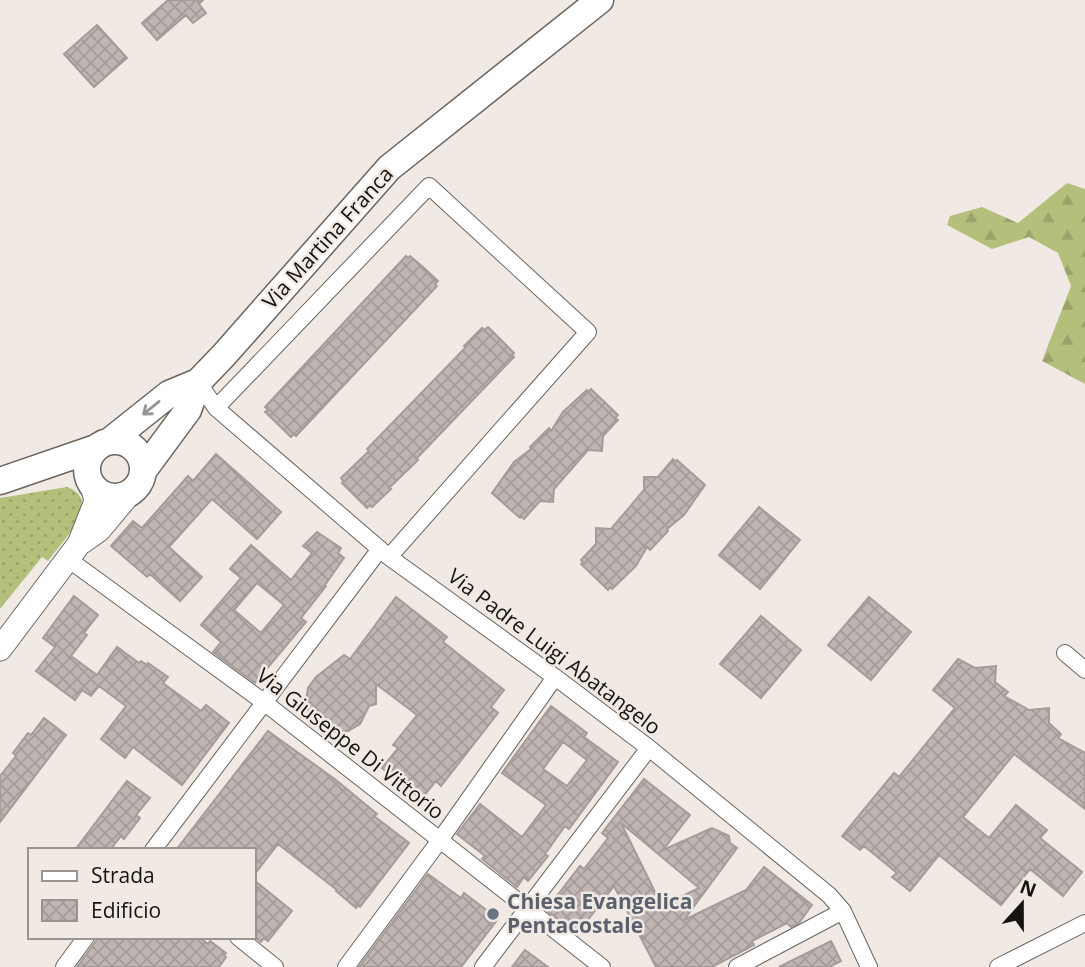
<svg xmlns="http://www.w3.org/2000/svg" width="1085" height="967" viewBox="0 0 1085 967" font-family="'Open Sans',sans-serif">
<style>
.grass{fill:url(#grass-dots)}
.forest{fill:url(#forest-firs)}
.building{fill:url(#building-cross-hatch);stroke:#a59c9a;stroke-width:2;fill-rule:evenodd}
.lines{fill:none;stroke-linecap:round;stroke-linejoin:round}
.street-casing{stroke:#6a645f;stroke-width:18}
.secondary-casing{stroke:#6a645f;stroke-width:25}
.primary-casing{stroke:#6a645f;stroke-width:29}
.street{stroke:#fff;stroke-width:16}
.secondary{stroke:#fff;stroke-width:23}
.primary{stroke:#fff;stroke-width:26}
.oneway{stroke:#969594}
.worship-dot{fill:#6b7280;stroke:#f1eae4;stroke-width:2.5}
.labels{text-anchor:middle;stroke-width:5;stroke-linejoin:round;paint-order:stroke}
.street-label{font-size:21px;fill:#161311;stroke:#f1eae4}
.worship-label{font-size:21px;font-weight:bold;fill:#5b616d;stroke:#f1eae4;text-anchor:start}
</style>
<defs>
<pattern id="grass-dots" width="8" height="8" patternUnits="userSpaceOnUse" patternTransform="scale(1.75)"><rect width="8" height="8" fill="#b5bf7c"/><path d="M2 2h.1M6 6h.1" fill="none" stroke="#9ba36a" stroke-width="1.8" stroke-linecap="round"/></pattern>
<pattern id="forest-firs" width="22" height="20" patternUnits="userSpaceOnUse" patternTransform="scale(1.75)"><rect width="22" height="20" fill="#b5bf7c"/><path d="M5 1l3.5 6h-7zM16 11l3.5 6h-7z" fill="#9ba36a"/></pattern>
<pattern id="building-cross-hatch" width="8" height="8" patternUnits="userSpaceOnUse" patternTransform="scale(1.75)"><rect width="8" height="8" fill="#bfb6b4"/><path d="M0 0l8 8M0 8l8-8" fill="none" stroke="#a39c9a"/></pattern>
</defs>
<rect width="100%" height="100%" fill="#f1eae4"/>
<!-- grass -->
<path class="grass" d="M67,487C105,500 60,544 48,561L42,557L0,609V498Z"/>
<!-- forest -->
<path class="forest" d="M1067,183L1085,189V384L1042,361L1071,286L1058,253L1029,237L992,249L947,225L950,216L982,207L1018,223Z"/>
<!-- building -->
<path class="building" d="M168,0H203L199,4L206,13L193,23L186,15L157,40L142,23Z
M97,25L127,58L94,87L64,54Z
M406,256L408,258L410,256L423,267L438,281L435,284L437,286L296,436L294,434L291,437L265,412L268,410L265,407Z
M488,327L514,353L512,355L514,357L417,458L418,460L389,488L391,489L372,507L370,505L367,508L342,483L343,481L341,478L369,451L367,449L466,347L464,346L482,328L484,330Z
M591,389L618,415L615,418L618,420L603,436L602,451L588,450L554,489L553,502L540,501L524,519L521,516L520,518L492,493L514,462L531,449L530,447L549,428L551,431L563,412L587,390L589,392Z
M216,454L281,512L257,539L212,499L169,547L202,577L180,601L150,574L147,577L111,546L133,521L142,528L188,476L193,481Z
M673,459L676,462L677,460L705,485L684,515L667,529L668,531L650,550L647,547L636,566L612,589L610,587L608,590L581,564L583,562L581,560L596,544V528L611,529L644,490V477H658Z
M759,507L800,540L760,589L719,555Z
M317,532L341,548L338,553L344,558L325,585L326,586L301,618L306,622L255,683L213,652L221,642L201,625L241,578L230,569L251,545L291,580L312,553L303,546ZM257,583L284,605L261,633L234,610Z
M74,596L98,615L84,633L87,635L71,656L97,675L117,647L139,663L141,661L147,665L148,663L168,677L163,683L201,711L206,705L229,723L182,785L133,747L125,758L101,739L126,706L99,686L91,696L82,690L75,700L36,671L55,647L43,638Z
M396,597L447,637L443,642L504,690L491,707L498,713L441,786L436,781L421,799L382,768L398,748L393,745L417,715L376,684V704L369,706L360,724L348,731L335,732L317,725L309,714L306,701L308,688L316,677L344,655L350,659Z
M869,597L911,632L871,680L828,645Z
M761,616L801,650L761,698L720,664Z
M958,659L975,668L996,666L995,682L1008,692L1004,696L1029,710L1049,708V723L1061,734L1058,738L1085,753V809L1014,754L963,817L989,838L1016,805L1047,830L1040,838L1082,872L1063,896L1030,869L1001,905L939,855L910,891L892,877L897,873L864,846L860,850L842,836L894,773L899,777L955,708L933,690Z
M551,706L587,733L584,737L618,762L569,829L565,826L545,854L548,856L528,881L524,877L517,887L482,859L485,856L457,834L480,804L522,837L546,805L502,773ZM563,742L587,760L567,786L543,769Z
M44,718L66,735L0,822V776L16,756L13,753L28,733L31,735Z
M268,731L336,780L377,814L374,816L409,843L360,907L358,905L356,908L336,891L337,890L278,844L254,875V850H176Z
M644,779L690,815L663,850L712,828L729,836L730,843L737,848L684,920L746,890L764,867L812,905L799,923L791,927L787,923L752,941L754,945L712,967H656L614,886L577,934L546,910L580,866L584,869L608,838L602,833ZM621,823L699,888L662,906Z
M127,781L150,798L136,815L140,818L124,839L121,836L110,850H75Z
M428,874L461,898L464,893L498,919L461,967H359Z
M254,880L292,911L268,941L264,938L261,942L254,936Z
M99,937H199L208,944L210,941L226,953L224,955L226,957L219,967H77Z
M831,941L841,961L829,967H779Z
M525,950L548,967H512Z"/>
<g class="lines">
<defs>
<path id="street" d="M198,382L216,408L389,557L555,677L649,748L829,895L843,911L869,967
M216,408L429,186L588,332L389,557
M68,559L265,703L602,967
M1065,653L1085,670
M153,850L380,549
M238,937L275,967
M64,967L86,937
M346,967L440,840L555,677
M483,967L649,748
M737,967L843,911
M998,967L1085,923"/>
<path id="secondary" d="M82,542L99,530L130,493
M0,649L79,544L96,501L92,485"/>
<path id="primary" d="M110,441L169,394L198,382L224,355L389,168L600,0
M87 469a28 28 0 1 1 56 0a28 28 0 1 1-56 0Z
M143,471L188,410L198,382
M0,481L96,448"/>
</defs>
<!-- street casing -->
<use href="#street" class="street-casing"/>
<!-- secondary casing -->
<use href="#secondary" class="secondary-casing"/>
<!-- primary casing -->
<use href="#primary" class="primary-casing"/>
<!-- street -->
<use href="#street" class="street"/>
<!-- secondary -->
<use href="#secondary" class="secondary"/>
<!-- primary -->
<use href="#primary" class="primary"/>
</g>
<!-- one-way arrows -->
<defs><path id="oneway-shaft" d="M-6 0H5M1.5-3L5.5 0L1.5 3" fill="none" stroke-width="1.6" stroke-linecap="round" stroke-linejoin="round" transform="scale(1.75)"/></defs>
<use class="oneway" href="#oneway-shaft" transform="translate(151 408) rotate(141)"/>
<!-- markers -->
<circle class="worship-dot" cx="493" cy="914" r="7"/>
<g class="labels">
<!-- street labels -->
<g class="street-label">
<text transform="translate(328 238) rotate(-48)" y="7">Via Martina Franca</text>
<text transform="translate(554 652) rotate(37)" y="7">Via Padre Luigi Abatangelo</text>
<text transform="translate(350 744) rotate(38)" y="7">Via Giuseppe Di Vittorio</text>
</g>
<!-- worship labels -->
<g class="worship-label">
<text x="507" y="909">Chiesa Evangelica<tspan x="507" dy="24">Pentacostale</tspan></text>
</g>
</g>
<!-- legend -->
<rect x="28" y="848" width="228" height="91" fill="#f1eae4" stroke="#999490" stroke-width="2"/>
<rect x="42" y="871" width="35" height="10" fill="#ffffff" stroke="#999490" stroke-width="2"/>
<text x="91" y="883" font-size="21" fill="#161311">Strada</text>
<rect x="42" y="900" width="35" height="21" fill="url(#building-cross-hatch)" stroke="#999490" stroke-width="2"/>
<text x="91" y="918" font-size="21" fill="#161311">Edificio</text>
<!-- north arrow -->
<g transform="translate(1022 904) rotate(21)" stroke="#f1eae4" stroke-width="5" paint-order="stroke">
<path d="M0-5L12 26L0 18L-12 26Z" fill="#161311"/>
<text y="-10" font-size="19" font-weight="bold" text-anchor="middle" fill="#161311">N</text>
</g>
</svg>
